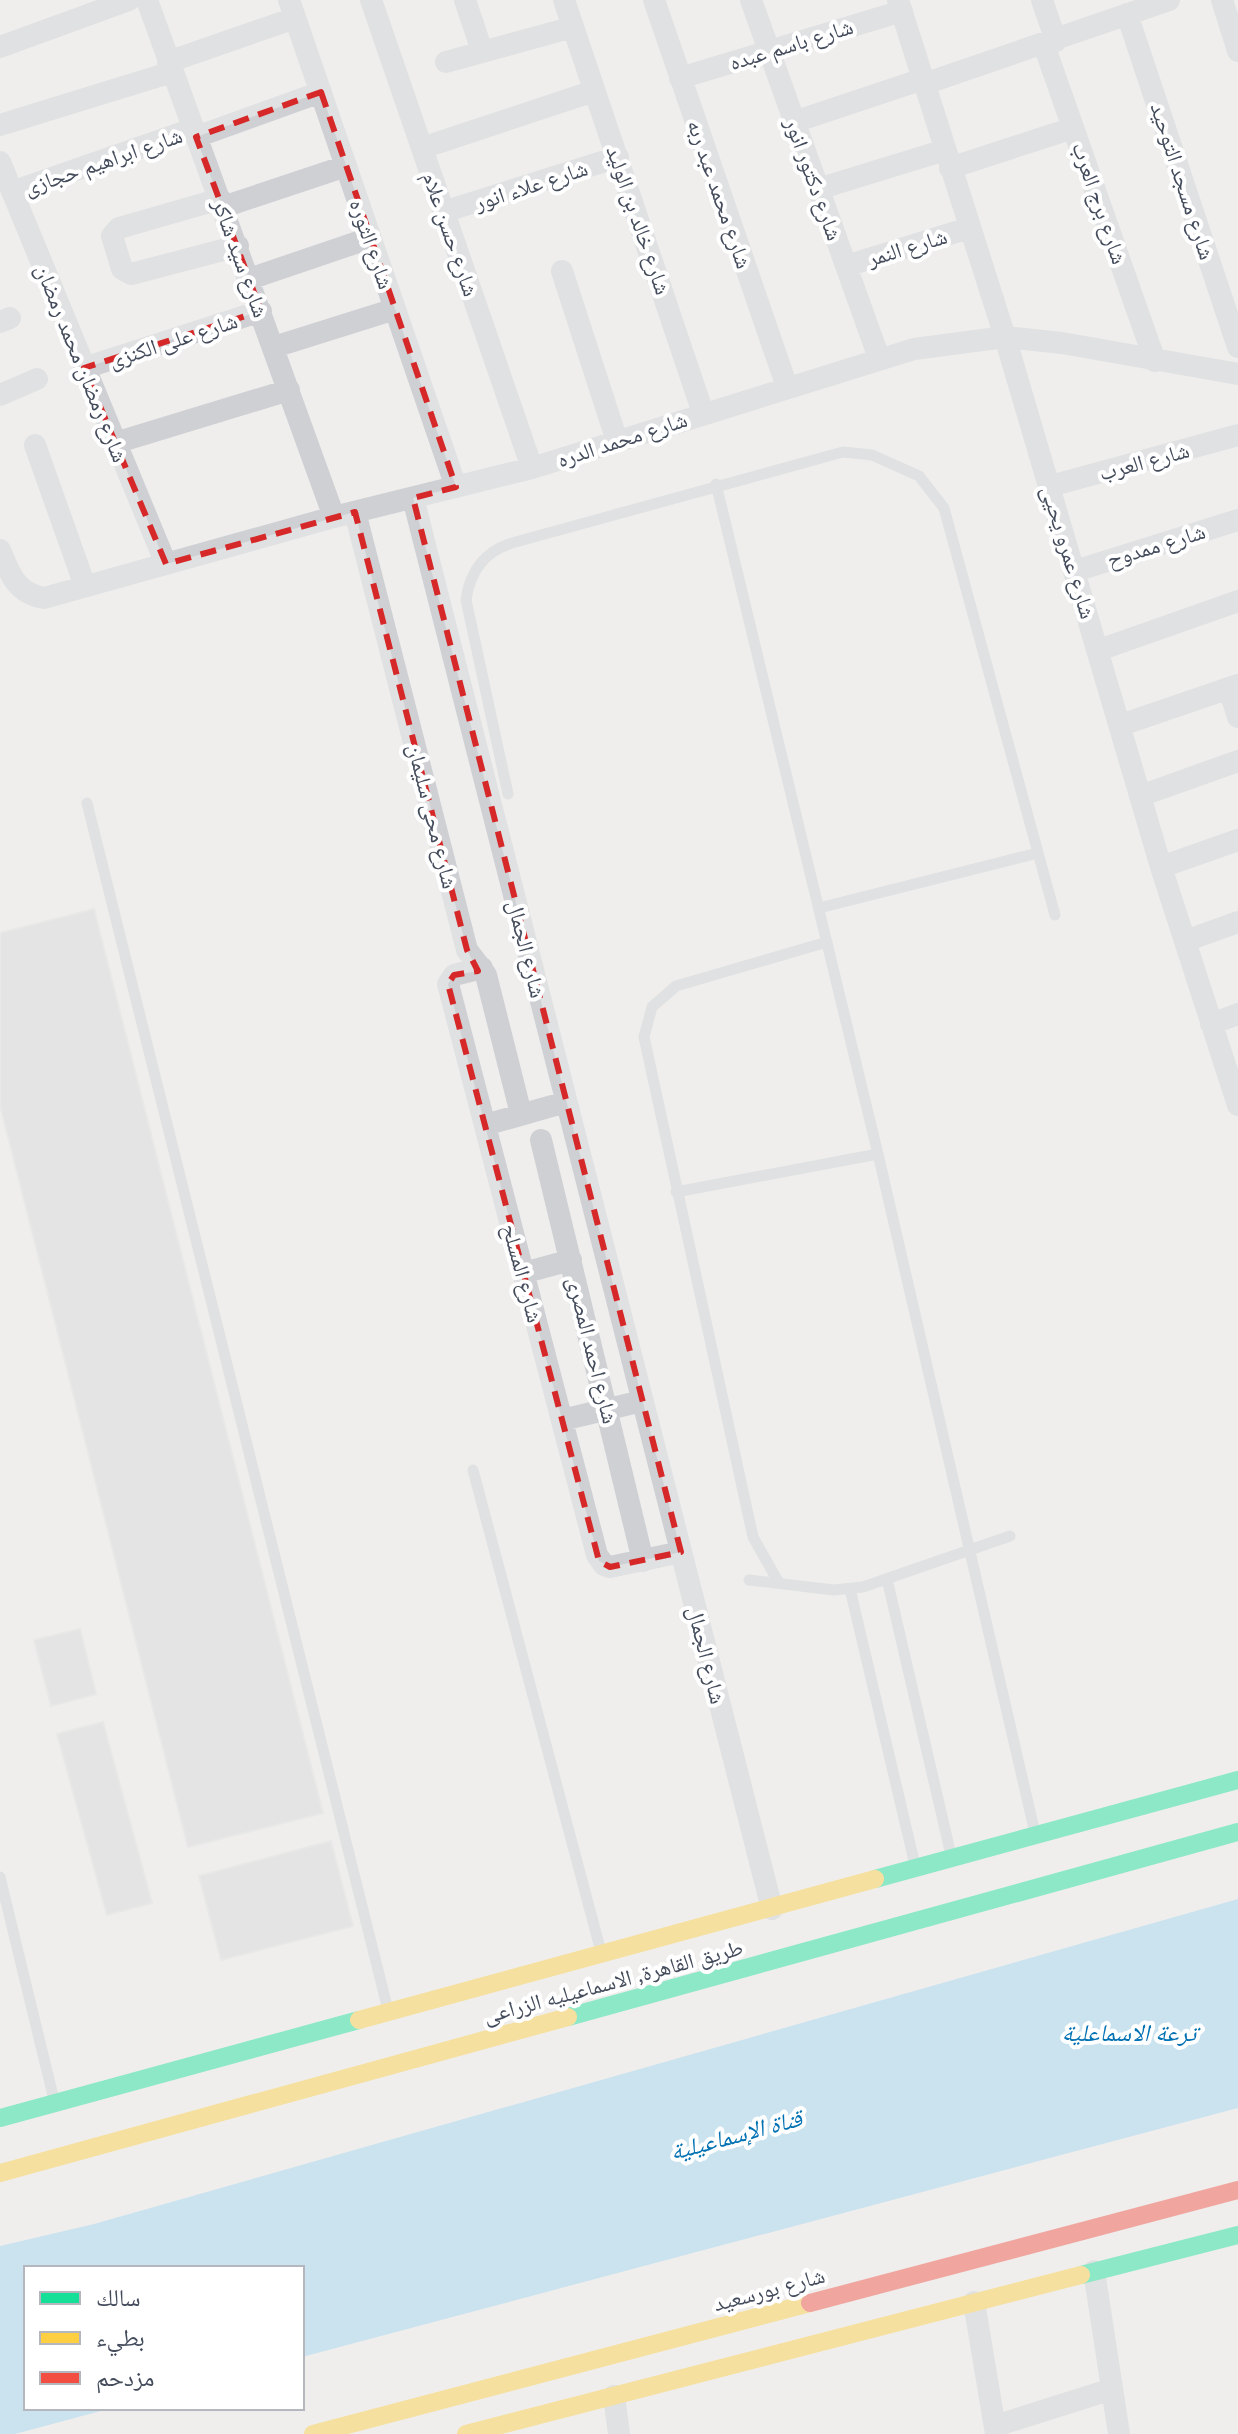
<svg xmlns="http://www.w3.org/2000/svg" width="1238" height="2434" viewBox="0 0 1238 2434" font-family="'Varela Round','Noto Naskh Arabic',sans-serif">
<style>
.water{fill:#a1d4f1}
.building{fill:#d7d7d9;stroke:#e0dfe0;stroke-width:2}
.lines{fill:none;stroke-linecap:round;stroke-linejoin:round}
.lane{stroke:#ced0d4;stroke-width:11}
.street{stroke:#ced0d4;stroke-width:22}
.fast{stroke:#16e098;stroke-width:18}
.slow{stroke:#ffcf43;stroke-width:18}
.jam{stroke:#f24e42;stroke-width:18}
.marked{fill:none;stroke:#d62828;stroke-width:6;stroke-dasharray:16 10;stroke-linejoin:round}
.labels{text-anchor:middle;stroke-width:8;stroke-linejoin:round;paint-order:stroke}
.street-label{font-size:22px;fill:#444c5c;stroke:#fff}
.water-label{font-size:24px;font-style:italic;fill:#0071b2;stroke:#fff}
</style>
<rect width="100%" height="100%" fill="#efeeed"/>
<!-- water -->
<path class="water" d="M1238,1899V2108L302,2357V2268H26V2408H112L15,2434H0V2246L94,2224Z"/>
<!-- building -->
<path class="building" d="M94,909L323,1813L188,1847L0,1105V933Z
M80,1629L96,1694L51,1706L34,1640Z
M103,1722L152,1903L107,1915L57,1734Z
M331,1841L353,1926L221,1960L199,1876Z"/>
<g class="lines">
<!-- lane -->
<path class="lane" d="M716,484L878,1154L1035,1833
M508,794L466,600C470,571 484,552 512,543L843,452L872,455L919,476L944,508L1055,915
M87,803L387,2006
M819,908L1038,853
M676,1192L878,1154
M473,1470L600,1948
M887,1579L951,1855
M749,1580L834,1590L863,1587L1010,1536
M779,1583L753,1537L644,1037L652,1007L676,986L827,942
M850,1589L915,1865
M0,1877L54,2100"/>
<!-- street -->
<path class="street" d="M147,0L334,517
M289,0L456,487
M371,0L532,468
M465,0L482,51
M564,0L703,413
M654,0L787,387
M751,0L879,358
M898,0L1005,337L1161,867L1238,1105
M1042,0L1056,41
M1222,0L1238,51
M1127,14L1238,347
M1044,45L1155,361
M0,47L129,0
M168,62L295,18
M446,62L573,27
M680,78L902,11
M924,84L1169,0
M794,122L923,79
M0,125L172,72
M196,137L321,92
M422,148L594,91
M0,162L166,564
M950,168L1073,128
M818,189L945,150
M12,192L193,129
M220,199L119,228L112,236L122,269L131,274L238,246
M223,207L346,166
M443,212L618,157
M846,266L969,228
M562,271L617,441
M249,279L370,238
M0,322L10,318
M274,347L395,309
M84,368L261,311
M0,395L37,379
M115,443L289,390
M35,445L85,586
M1050,486L1238,435
M413,498L772,1909
M355,512L467,950L486,975L521,1114
M0,550C10,574 16,593 44,598L334,517L532,468L914,349L1005,337L1062,343L1238,374
M1075,571L1238,520
M1099,650L1238,601
M1229,688L1238,717
M1121,725L1238,685
M1140,796L1238,761
M1161,867L1238,840
M1185,941L1238,922
M482,968L454,975L448,984L597,1555L604,1565L610,1567L681,1552
M1211,1024L1238,1014
M485,1125L566,1102
M541,1140L643,1561
M523,1273L571,1260
M562,1420L642,1401
M1094,2271L1119,2434
M974,2302L996,2434
M614,2396L619,2434
M995,2426L1112,2389"/>
<!-- fast -->
<path class="fast" d="M875,1879L1238,1780
M568,2017L1238,1832
M0,2118L359,2020
M1081,2275L1238,2235"/>
<!-- slow -->
<path class="slow" d="M359,2020L875,1879
M0,2173L568,2017
M313,2434L810,2303
M466,2434L1081,2275"/>
<!-- jam -->
<path class="jam" d="M810,2303L1238,2190"/>
</g>
<!-- marked area -->
<path d="M0 0H1238V2434H0ZM321,92L456,487L413,498L681,1552L610,1567L599,1561L448,984L454,975L478,971L467,950L355,512L166,564L84,368L261,311L196,137Z" fill="#efeeed" fill-opacity=".55" fill-rule="evenodd"/>
<path class="marked" d="M321,92L456,487L413,498L681,1552L610,1567L599,1561L448,984L454,975L478,971L467,950L355,512L166,564L84,368L261,311L196,137Z"/>
<g class="labels">
<!-- street labels -->
<g class="street-label">
<text transform="translate(791 44) rotate(-17)" y="8">شارع باسم عبده</text>
<text transform="translate(103 161) rotate(-19)" y="8">شارع ابراهيم حجازى</text>
<text transform="translate(814 179) rotate(70)" y="8">شارع دكتور انور</text>
<text transform="translate(1183 181) rotate(72)" y="8">شارع مسجد التوحيد</text>
<text transform="translate(531 185) rotate(-18)" y="8">شارع علاء انور</text>
<text transform="translate(720 194) rotate(71)" y="8">شارع محمد عبد ربه</text>
<text transform="translate(1100 203) rotate(71)" y="8">شارع برج العرب</text>
<text transform="translate(639 220) rotate(71)" y="8">شارع خالد بن الوليد</text>
<text transform="translate(451 234) rotate(71)" y="8">شارع حسن علام</text>
<text transform="translate(372 244) rotate(71)" y="8">شارع الثوره</text>
<text transform="translate(907 247) rotate(-17)" y="8">شارع النمر</text>
<text transform="translate(241 258) rotate(70)" y="8">شارع سيد شاكر</text>
<text transform="translate(173 340) rotate(-18)" y="8">شارع على الكنزى</text>
<text transform="translate(82 363) rotate(68)" y="8">شارع رمضان محمد رمضان</text>
<text transform="translate(622 439) rotate(-18)" y="8">شارع محمد الدره</text>
<text transform="translate(1144 461) rotate(-15)" y="8">شارع العرب</text>
<text transform="translate(1156 545) rotate(-17)" y="8">شارع ممدوح</text>
<text transform="translate(1069 552) rotate(73)" y="8">شارع عمرو يحيى</text>
<text transform="translate(433 816) rotate(76)" y="8">شارع محى سليمان</text>
<text transform="translate(527 949) rotate(76)" y="8">شارع الجمال</text>
<text transform="translate(523 1273) rotate(75)" y="8">شارع المسلح</text>
<text transform="translate(593 1350) rotate(76)" y="8">شارع احمد المصرى</text>
<text transform="translate(707 1655) rotate(76)" y="8">شارع الجمال</text>
<text transform="translate(613 1981) rotate(-15)" y="8">طريق القاهرة, الاسماعيليه الزراعى</text>
<text transform="translate(769 2289) rotate(-15)" y="8">شارع بورسعيد</text>
</g>
<!-- water labels -->
<g class="water-label">
<text x="1129" y="2041">ترعة الاسماعلية</text>
<text transform="translate(736 2135) rotate(-15)" y="8">قناة الإسماعيلية</text>
</g>
</g>
<!-- legend -->
<rect x="24" y="2266" width="280" height="144" fill="#ffffff" stroke="#b4b7be" stroke-width="2"/>
<rect x="40" y="2292" width="40" height="12" fill="#16e098" stroke="#b4b7be" stroke-width="2"/>
<text x="96" y="2306" font-size="24" fill="#444c5c">سالك</text>
<rect x="40" y="2332" width="40" height="12" fill="#ffcf43" stroke="#b4b7be" stroke-width="2"/>
<text x="96" y="2346" font-size="24" fill="#444c5c">بطيء</text>
<rect x="40" y="2372" width="40" height="12" fill="#f24e42" stroke="#b4b7be" stroke-width="2"/>
<text x="96" y="2386" font-size="24" fill="#444c5c">مزدحم</text>
</svg>
